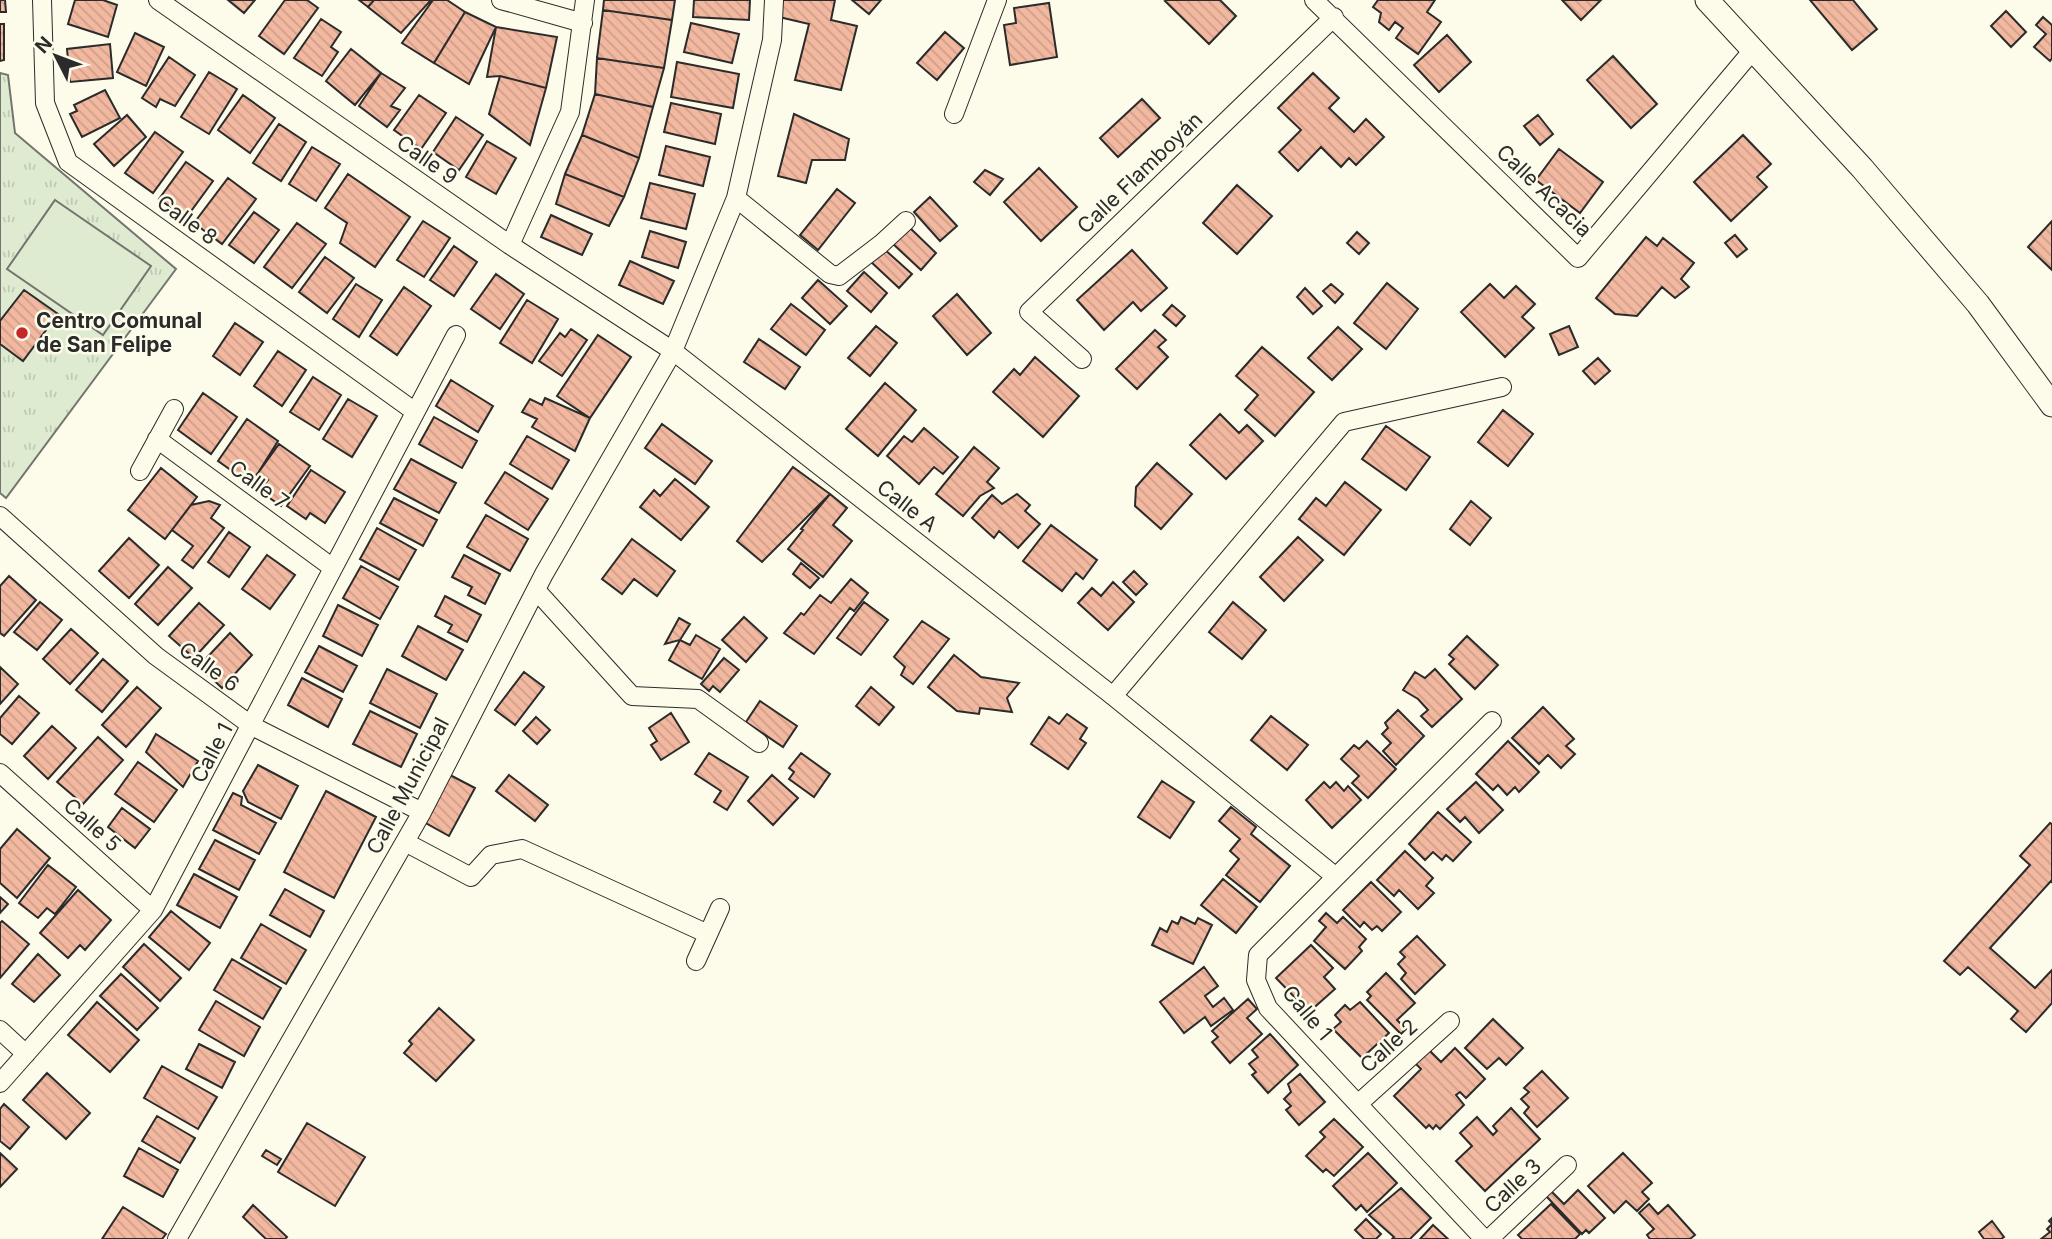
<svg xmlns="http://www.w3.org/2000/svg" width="2052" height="1239" viewBox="0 0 2052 1239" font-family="Inter,sans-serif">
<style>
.park{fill:url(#park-tufts);stroke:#74746e;stroke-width:2}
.garden{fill:#deebd1;stroke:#74746e;stroke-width:2}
.building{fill:url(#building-back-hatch);stroke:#2b2b2b;stroke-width:2}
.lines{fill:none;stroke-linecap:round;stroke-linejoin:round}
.minor-casing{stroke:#2b2b2b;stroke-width:20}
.tertiary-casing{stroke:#2b2b2b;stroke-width:25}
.minor{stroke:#fdfbea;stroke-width:18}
.tertiary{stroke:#fdfbea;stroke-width:23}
.poi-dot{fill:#c62828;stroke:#fdfbea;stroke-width:2.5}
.labels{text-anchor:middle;stroke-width:5;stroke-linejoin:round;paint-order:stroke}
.street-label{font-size:21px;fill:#2b2b2b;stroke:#fdfbea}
.poi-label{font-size:21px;font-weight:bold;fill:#2b2b2b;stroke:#fdfbea;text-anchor:start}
</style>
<defs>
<pattern id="park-tufts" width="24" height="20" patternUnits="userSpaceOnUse" patternTransform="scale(1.75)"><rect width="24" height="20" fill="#deebd1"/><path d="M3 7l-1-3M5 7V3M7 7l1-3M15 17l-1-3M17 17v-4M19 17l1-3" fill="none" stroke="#bfcab4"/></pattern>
<pattern id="building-back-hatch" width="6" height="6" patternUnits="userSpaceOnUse" patternTransform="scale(1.75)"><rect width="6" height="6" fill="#f2b8a0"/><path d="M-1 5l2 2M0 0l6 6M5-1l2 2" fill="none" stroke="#d09e8a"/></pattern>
</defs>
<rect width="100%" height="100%" fill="#fdfbea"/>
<!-- park -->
<path class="park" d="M0,73L8,75L15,133L176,269L6,498L0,493Z"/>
<!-- garden -->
<path class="garden" d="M55,200L151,266L103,335L7,269Z"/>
<!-- building -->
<path class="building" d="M0,0H5L6,12H0Z
M75,0H103L117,5L108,37L68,24Z
M228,0H255L244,13Z
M285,0H307L318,8L284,54L259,36Z
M359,0H374L368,7Z
M374,0H431L401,33L368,7Z
M433,0H447L465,12L434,63L402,43Z
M604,0H675L672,20L603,10Z
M694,0H750L749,20L693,17Z
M783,0H835L831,20L857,26L841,90L795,80L809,24L779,17Z
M852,0H881L869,14Z
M1167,0H1220L1236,16L1209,44L1165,1Z
M1378,0H1435L1427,12L1441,22L1418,54L1396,38L1403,28L1395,22L1389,30L1379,22L1381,13L1373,7Z
M1562,0H1601L1581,20Z
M1810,0H1853L1877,29L1852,50Z
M1049,3L1057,57L1010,65L1004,25L1016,23L1014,8Z
M603,10L672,20L664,68L597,58Z
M2006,11L2026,32L2011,47L1991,26Z
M465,12L496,27L469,84L434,63Z
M2043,17L2052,25V58L2050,61L2034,47L2046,34L2036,25Z
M321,19L341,32L331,47L338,52L322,76L294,58Z
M691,23L739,34L732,63L684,52Z
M0,24H4V60L0,61Z
M496,27L557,37L546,88L500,76L487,77Z
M945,32L964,48L937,80L917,63Z
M135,33L164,47L146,86L117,72Z
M1447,35L1471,62L1439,92L1414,65Z
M110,44L113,78L70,82L67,49Z
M351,49L381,73L355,105L326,81Z
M1613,56L1657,104L1631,128L1587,80Z
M169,57L195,75L175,106L160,99L156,107L142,98Z
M597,58L664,68L653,107L595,94Z
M677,62L739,74L733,108L671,97Z
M209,72L237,89L209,134L181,117Z
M381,73L405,88L391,106L400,110L387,127L359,106Z
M1313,73L1339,98L1329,108L1354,132L1366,119L1384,137L1356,165L1349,158L1341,167L1321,147L1298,171L1279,152L1301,130L1278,108Z
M500,76L546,88L530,145L489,114Z
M105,90L120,118L82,137L70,114L77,111L74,105Z
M595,94L653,107L639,158L582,135Z
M243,95L275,118L250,153L218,130Z
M419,95L446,113L421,149L394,130Z
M1142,99L1160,118L1118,157L1100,138Z
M671,103L721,114L715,144L664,132Z
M794,114L849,139L845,160H812L806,183L778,176Z
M127,115L146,137L114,166L94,144Z
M1538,115L1553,134L1540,145L1524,126Z
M456,117L483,135L459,170L433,152Z
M279,124L306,142L281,181L253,163Z
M155,132L183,152L153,193L125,173Z
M582,135L639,158L624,197L565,174Z
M1743,135L1771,164L1757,177L1767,187L1731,221L1694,182Z
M487,141L516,158L496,194L466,177Z
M666,146L710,157L703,186L659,175Z
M312,147L340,164L316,201L289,184Z
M1559,149L1603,182L1580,213L1536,180Z
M186,162L213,181L186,218L159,199Z
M1039,168L1077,207L1041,241L1004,202Z
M985,170L1003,179L990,195L974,182Z
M348,174L410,217L375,267L340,243L347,223L325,208Z
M565,174L624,197L609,226L556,204Z
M228,178L256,199L222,244L194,223Z
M650,183L695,194L686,229L641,218Z
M1237,185L1272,216L1237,254L1203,223Z
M837,189L855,203L818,250L800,235Z
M930,197L957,226L940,241L914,212Z
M254,212L279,230L254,263L229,245Z
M551,215L592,234L582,255L541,237Z
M423,221L450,238L424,277L397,260Z
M2052,221V270L2028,247Z
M297,223L326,244L292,288L264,267Z
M908,226L936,253L921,270L893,244Z
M650,231L686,242L678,268L642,257Z
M1357,232L1369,243L1359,254L1347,243Z
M1735,235L1747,249L1737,257L1725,243Z
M1646,237L1657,246L1663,238L1694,263L1681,279L1689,287L1675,298L1662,287L1637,316L1615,314L1596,298Z
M454,246L477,262L454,296L430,280Z
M883,248L912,274L899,288L870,261Z
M1132,250L1167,288L1141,311L1133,302L1104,330L1077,300Z
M325,257L354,278L327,313L299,292Z
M630,261L674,281L663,304L619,285Z
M864,272L887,293L871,312L847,291Z
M496,274L524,294L500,329L471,309Z
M818,280L847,306L830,324L802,298Z
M1387,283L1418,309L1386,349L1354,323Z
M356,284L382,300L359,337L333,319Z
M1331,284L1343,294L1335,303L1323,291Z
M1490,284L1504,298L1516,286L1535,304L1522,317L1534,328L1505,357L1461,312Z
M404,287L431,306L397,355L370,336Z
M1305,288L1322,306L1313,314L1297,297Z
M24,290L58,314L23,361L0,344V321Z
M957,294L991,333L967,355L933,316Z
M527,300L558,319L532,363L500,343Z
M791,304L825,330L806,355L771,329Z
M1172,305L1185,316L1176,326L1163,315Z
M235,323L263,342L240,375L213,356Z
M876,326L897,343L870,376L848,358Z
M1569,326L1578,347L1559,355L1550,334Z
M1338,327L1362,349L1332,380L1308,358Z
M571,329L587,340L562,376L539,361L560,333L565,337Z
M1155,330L1166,340L1158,347L1168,357L1137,389L1116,369Z
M598,335L631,357L590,418L557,396Z
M759,339L800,367L785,389L744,362Z
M1262,347L1314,392L1275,436L1245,410L1258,395L1236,376Z
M278,351L306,370L282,406L254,386Z
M1035,357L1079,396L1043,437L993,392L1014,369L1020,375Z
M1598,358L1610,371L1595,384L1583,371Z
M313,377L341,395L319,430L290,412Z
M451,380L493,406L478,432L436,406Z
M885,383L916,410L878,456L846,429Z
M203,393L237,417L211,454L178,430Z
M545,398L590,418L575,451L532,427L537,419L522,412L530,399L542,405Z
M348,399L377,416L352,457L323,439Z
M1503,410L1533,434L1508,466L1478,442Z
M1220,414L1239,433L1247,425L1263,441L1226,479L1190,445Z
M434,417L477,441L462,468L419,444Z
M247,419L278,441L258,473L249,483L218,461Z
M662,424L712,461L695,484L645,448Z
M1386,426L1430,457L1406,490L1362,459Z
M924,428L958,457L943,474L934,467L919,484L887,456L904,436L912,442Z
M527,436L569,460L552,489L510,464Z
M279,444L310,466L281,506L260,491L268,480L258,473Z
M974,447L999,468L987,482L994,488L980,496L963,516L936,494Z
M411,459L456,483L439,513L394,489Z
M1157,463L1192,494L1161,529L1135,506L1136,487Z
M793,467L830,494L762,562L737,541Z
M161,468L197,497L165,539L128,510Z
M311,470L345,492L325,523L310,513L306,519L287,506Z
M505,472L548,499L528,530L485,503Z
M675,479L709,507L681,540L640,507L654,490L660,496Z
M1345,482L1381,510L1344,555L1299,519L1316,498L1326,506Z
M830,494L847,508L833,525L852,541L823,577L788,549L803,530L801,529Z
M1017,494L1030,505L1025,511L1040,524L1018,548L999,531L994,538L972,518L992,495L1002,504Z
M394,498L437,520L423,546L380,523Z
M209,501L220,505L211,518L224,528L193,568L182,560L193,546L172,530L191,505Z
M1471,501L1491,518L1470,545L1450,529Z
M486,515L528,539L510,571L467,547Z
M1051,525L1097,560L1083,579L1076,573L1062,591L1023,561Z
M377,528L416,550L399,580L360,559Z
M229,532L250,547L229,577L208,562Z
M1298,537L1323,560L1284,601L1260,577Z
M129,538L159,565L129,598L99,571Z
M632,539L675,571L657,596L634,579L622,594L602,579Z
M267,555L295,575L270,609L242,589Z
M464,555L500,574L485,604L468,595L472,587L452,577Z
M801,563L819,578L810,588L793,574Z
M361,566L398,587L380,619L343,598Z
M168,567L192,588L158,625L135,604Z
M1134,571L1147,584L1136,595L1123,582Z
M9,576L36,600L4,636L0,633V586Z
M851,579L868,593L854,611L850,608L814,654L784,633L801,613L804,615L820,595L831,603Z
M1113,582L1134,602L1108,630L1078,603L1092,588L1101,596Z
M445,596L481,615L467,642L448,632L452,625L435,616Z
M40,602L62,620L37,650L14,632Z
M864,602L888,620L861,655L837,638Z
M1233,602L1266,630L1242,659L1209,632Z
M199,603L224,625L194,658L169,636Z
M338,605L378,625L362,656L323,636Z
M744,617L767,638L746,662L722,640Z
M679,618L690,624L680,640L665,644Z
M922,621L949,639L913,684L901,675L905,667L894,657Z
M418,626L463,650L446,680L402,656Z
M71,629L98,653L70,684L43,659Z
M230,633L252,655L222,688L199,666Z
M696,635L720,649L702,679L669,660L680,640L690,645Z
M1467,636L1498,665L1475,689L1449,664L1454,659L1449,655Z
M319,646L357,666L343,692L305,672Z
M954,655L981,677L1019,683L1007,698L1012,712L980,708L979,714L957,711L928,687Z
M724,658L739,670L720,692L713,686L709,691L701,684Z
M103,659L128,681L102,712L76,690Z
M0,667L18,684L0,704Z
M387,669L437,694L420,728L370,703Z
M1435,669L1462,699L1432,727L1421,716L1428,710L1418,699L1403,690L1415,672L1425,678Z
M524,672L544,687L515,725L495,710Z
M302,678L342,699L328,727L288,705Z
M137,687L161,708L126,747L102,725Z
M871,687L894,707L879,725L856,706Z
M19,696L39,713L12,744L0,734V718Z
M760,701L797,726L783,747L746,722Z
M1543,707L1574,739L1566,746L1575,754L1561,768L1548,755L1539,764L1512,738Z
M1398,710L1424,736L1396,765L1383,751L1391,743L1382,734L1388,728L1385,723Z
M370,711L417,734L401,767L353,744Z
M671,713L689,742L661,760L651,745L657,741L649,728Z
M1067,714L1087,728L1080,739L1086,743L1068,769L1031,744L1049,717L1059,724Z
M1271,716L1308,745L1287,770L1251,740Z
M536,717L550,730L537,744L523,731Z
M52,726L76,748L48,779L24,756Z
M156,734L198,761L183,787L146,752Z
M98,737L123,760L83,804L57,782Z
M1367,741L1396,769L1368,798L1352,783L1359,776L1341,759L1354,745L1359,749Z
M1508,741L1539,772L1519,792L1515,787L1507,795L1498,785L1493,790L1476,774Z
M709,753L748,777L727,810L714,802L721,791L695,774Z
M801,753L830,774L814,797L789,779L794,772L789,768Z
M138,762L177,790L154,822L115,794Z
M258,765L298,786L281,819L248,802L243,791Z
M450,775L475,788L449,836L424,822Z
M509,775L548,805L535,821L496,791Z
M772,775L798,798L773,825L748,801Z
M1162,781L1194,802L1170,838L1138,817Z
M1324,782L1330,788L1336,782L1344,791L1348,786L1361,800L1332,828L1306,800Z
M1476,782L1503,810L1479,833L1465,817L1460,822L1447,809Z
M326,791L376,817L334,898L284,872Z
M233,793L242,797L241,805L276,823L259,854L213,830Z
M1231,807L1256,827L1251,834L1290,866L1260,902L1226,875L1239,859L1230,851L1240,839L1219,821Z
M122,808L150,829L135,848L108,827Z
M1438,812L1471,842L1453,861L1446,855L1442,860L1433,852L1425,860L1409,844Z
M2050,823L2052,824V882L2051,881L1990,948L2035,988L2052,970V1003L2026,1032L2011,1019L2018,1011L1968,967L1960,975L1944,961L2030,865L2020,856Z
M17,829L50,858L17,898L0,883V849Z
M215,840L255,860L239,890L199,869Z
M1405,851L1433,878L1426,886L1434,893L1418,909L1399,890L1394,896L1377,880Z
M48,865L76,887L55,914L47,908L38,918L19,903Z
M194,874L237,897L220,928L177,905Z
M1223,879L1257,907L1236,933L1201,905Z
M1371,882L1401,912L1382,931L1377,926L1372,930L1364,922L1360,927L1343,910Z
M285,889L324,911L310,937L270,915Z
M78,890L111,920L85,950L80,945L68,958L40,933Z
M0,897L8,904L0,913Z
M171,911L210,943L189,970L149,937Z
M1326,913L1337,923L1343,917L1366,939L1359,947L1362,951L1345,969L1314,941L1326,927L1319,921Z
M1181,917L1195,924L1198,918L1212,925L1193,964L1152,945L1160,928L1167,932L1172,921L1178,924Z
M2,921L29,944L0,978V923Z
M261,924L306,950L286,984L241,958Z
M1417,936L1445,965L1415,994L1401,979L1406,973L1398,964L1405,957L1400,952Z
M144,944L181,978L160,1001L123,967Z
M1311,945L1333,968L1324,977L1335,989L1309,1012L1276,978Z
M38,954L60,975L34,1002L12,984Z
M232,959L281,988L263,1019L214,990Z
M1204,967L1218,986L1205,996L1213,1007L1224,998L1233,1010L1211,1026L1205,1017L1184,1033L1160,1002Z
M1386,973L1415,1003L1397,1020L1406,1029L1401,1034L1367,1000L1371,996L1367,992Z
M121,974L158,1008L137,1030L100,996Z
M1248,999L1257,1009L1247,1018L1262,1034L1230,1063L1212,1042L1218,1037L1212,1031Z
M216,1001L260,1027L244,1056L199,1030Z
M97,1002L139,1040L110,1072L68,1035Z
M1360,1002L1389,1033L1362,1058L1333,1029L1341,1022L1335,1015L1345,1005L1350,1010Z
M439,1008L474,1040L436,1081L404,1053L412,1044L409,1041Z
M1493,1019L1523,1048L1506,1065L1499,1058L1487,1069L1465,1048Z
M1270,1034L1298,1065L1268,1093L1252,1075L1256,1072L1249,1064L1258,1057L1252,1050Z
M199,1044L235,1062L222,1088L186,1069Z
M1455,1048L1485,1079L1466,1098L1460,1092L1456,1095L1464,1105L1440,1129L1436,1125L1433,1129L1429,1125L1426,1128L1394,1096L1421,1069L1414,1062L1428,1049L1441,1062Z
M162,1066L217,1097L198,1129L144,1098Z
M1542,1071L1568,1098L1537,1127L1524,1113L1529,1107L1521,1099L1529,1092L1524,1088Z
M47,1073L90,1113L66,1139L23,1100Z
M1300,1074L1325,1102L1299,1125L1286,1110L1291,1106L1284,1099L1291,1092L1288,1084Z
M4,1104L29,1127L10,1149L0,1141V1109Z
M1511,1108L1540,1139L1485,1191L1456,1161L1472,1146L1460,1133L1477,1117L1493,1135L1497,1131L1493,1126Z
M157,1116L195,1138L180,1163L142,1141Z
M1334,1119L1363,1147L1334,1176L1326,1169L1323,1172L1306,1156L1325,1137L1320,1132Z
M307,1123L365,1157L335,1206L278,1172Z
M139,1148L178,1170L163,1197L124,1176Z
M266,1150L281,1159L277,1165L262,1156Z
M0,1153L17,1169L0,1187Z
M1368,1153L1397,1183L1367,1212L1361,1205L1356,1210L1333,1186Z
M1623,1153L1652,1183L1642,1192L1649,1199L1637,1211L1626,1201L1614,1213L1588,1186Z
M1401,1188L1431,1218L1410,1239H1392L1394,1237L1369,1215Z
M1578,1190L1605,1218L1589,1233L1586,1230L1582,1234L1546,1196L1551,1191L1564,1204Z
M1551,1204L1580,1234L1575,1239H1522L1518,1235Z
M1649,1204L1658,1214L1668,1205L1695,1235L1690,1239H1650L1647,1235L1654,1229L1639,1213Z
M253,1205L287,1237L285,1239H266L243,1217Z
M123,1207L166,1234L162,1239H102Z
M2052,1218V1239H2041L2050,1232L2047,1229L2052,1224L2049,1221Z
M1366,1219L1381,1234L1376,1239H1364L1355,1230Z
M1992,1221L2004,1237L2001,1239H1984L1979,1232Z
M1433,1225L1448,1239H1420Z"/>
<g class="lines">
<defs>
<path id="minor" d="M42,0L45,103L68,162L414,411
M158,0L510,245L673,351L1113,696L1336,877
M501,0L583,23
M1314,0L1578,258L1753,50
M954,114L997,0
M736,198L830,274L839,276L881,244L906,221
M510,245L570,112L585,0
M1082,359L1029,312L1334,17
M157,439L333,568
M140,471L174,409
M0,516L156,656L252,726L422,812
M536,590L632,696L698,699L759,743
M1113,696L1344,422L1502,387
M0,773L153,910
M405,842L471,877L491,855L522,849L708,934
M696,961L720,908
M0,1030L26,1054
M0,1083L153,910L456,335
M1358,1104L1450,1021
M177,1239L422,812L544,574L673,351L736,198L772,40L774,0
M1484,1239L1268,1008L1256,980L1258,955L1492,721
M1489,1239L1567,1165"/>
<path id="tertiary" d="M1707,0L1862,168L1978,304L2052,405"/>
</defs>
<!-- minor casing -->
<use href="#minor" class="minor-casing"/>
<!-- tertiary casing -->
<use href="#tertiary" class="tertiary-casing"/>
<!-- minor -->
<use href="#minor" class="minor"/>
<!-- tertiary -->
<use href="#tertiary" class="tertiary"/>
</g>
<!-- markers -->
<circle class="poi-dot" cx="22" cy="333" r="7"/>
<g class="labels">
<!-- street labels -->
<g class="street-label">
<text transform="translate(427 160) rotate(35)" y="7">Calle 9</text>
<text transform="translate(1140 173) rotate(-44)" y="7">Calle Flamboyán</text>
<text transform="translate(1544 191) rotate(44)" y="7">Calle Acacia</text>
<text transform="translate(187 220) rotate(36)" y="7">Calle 8</text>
<text transform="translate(259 485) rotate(36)" y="7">Calle 7</text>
<text transform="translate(907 506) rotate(38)" y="7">Calle A</text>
<text transform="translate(209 667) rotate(36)" y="7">Calle 6</text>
<text transform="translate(212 753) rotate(-62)" y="7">Calle 1</text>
<text transform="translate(408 786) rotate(-62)" y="7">Calle Municipal</text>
<text transform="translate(92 825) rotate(42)" y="7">Calle 5</text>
<text transform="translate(1307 1013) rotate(50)" y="7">Calle 1</text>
<text transform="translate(1389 1046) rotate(-42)" y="7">Calle 2</text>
<text transform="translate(1513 1186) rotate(-43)" y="7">Calle 3</text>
</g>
<!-- poi labels -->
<g class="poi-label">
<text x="36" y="328">Centro Comunal<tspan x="36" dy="24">de San Felipe</tspan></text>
</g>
</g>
<!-- north arrow -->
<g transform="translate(56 56) rotate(312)" stroke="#fdfbea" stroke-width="5" paint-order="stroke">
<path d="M0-5L12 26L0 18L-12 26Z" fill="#2b2b2b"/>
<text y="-10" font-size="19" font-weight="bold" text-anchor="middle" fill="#2b2b2b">N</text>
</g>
</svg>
